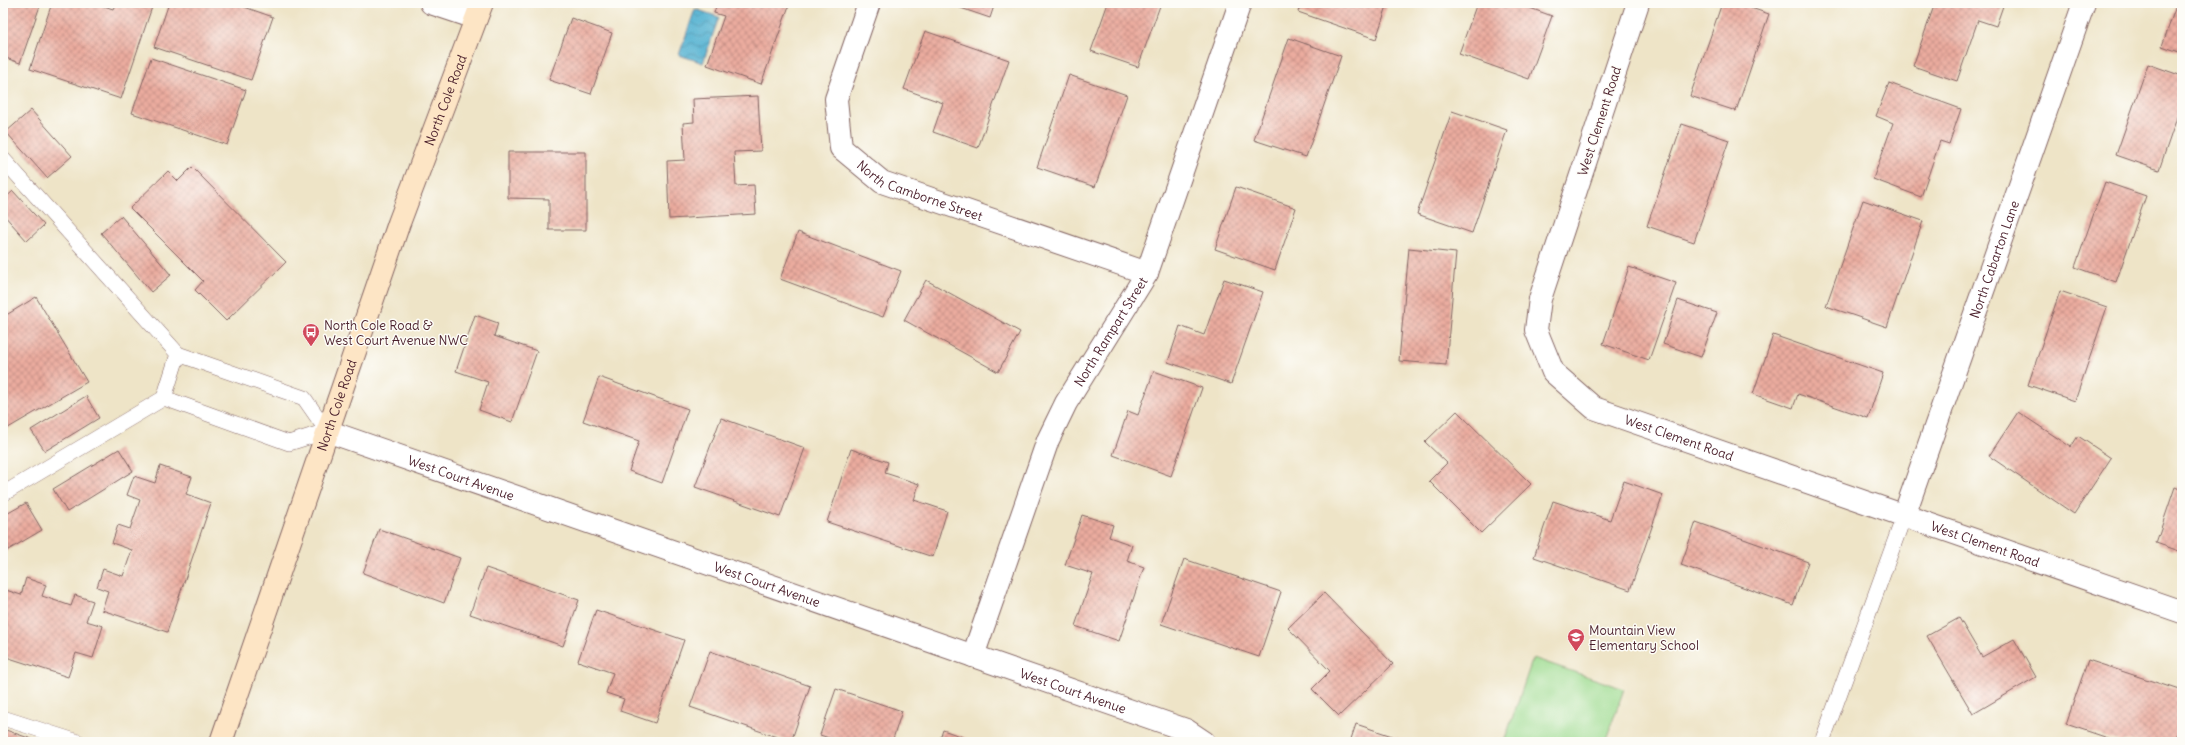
<svg xmlns="http://www.w3.org/2000/svg" width="2185" height="745" viewBox="0 0 2185 745" font-family="Delius,sans-serif">
<style>
.park{fill:#9edc91;stroke:#747e5e}
.water{fill:url(#water-waves);stroke:#4f687e}
.building{fill:url(#building-cross-hatch)}
.lines{fill:none;stroke-linecap:round;stroke-linejoin:round}
.service-casing{stroke:#836462;stroke-width:16}
.minor-casing{stroke:#836462;stroke-width:24}
.secondary-casing{stroke:#836462;stroke-width:24}
.service{stroke:#fff;stroke-width:15}
.minor{stroke:#fff;stroke-width:22}
.secondary{stroke:#fde5c5;stroke-width:22}
.labels{text-anchor:middle;stroke-width:3;stroke-linejoin:round;paint-order:stroke}
.street-label{font-size:13px;fill:#4a1f2b;stroke:#fdfcf7}
.poi-label{font-size:13px;fill:#4a1f2b;stroke:#fdfcf7;text-anchor:start}
</style>
<defs>
<pattern id="water-waves" width="16" height="10" patternUnits="userSpaceOnUse"><rect width="16" height="10" fill="#54b2d2"/><path d="M0 5q4-4 8 0t8 0" fill="none" stroke="#4890ab"/></pattern>
<pattern id="building-cross-hatch" width="8" height="8" patternUnits="userSpaceOnUse"><rect width="8" height="8" fill="#ebac9f"/><path d="M0 0l8 8M0 8l8-8" fill="none" stroke="#c08b82"/></pattern>
</defs>
<rect width="100%" height="100%" fill="#fdfcf7"/>
<filter id="ink" filterUnits="userSpaceOnUse"><feTurbulence type="fractalNoise" baseFrequency=".025" numOctaves="2"/><feDisplacementMap in="SourceGraphic" scale="8" xChannelSelector="R" yChannelSelector="G"/><feConvolveMatrix kernelMatrix="1 2 1 2 8 2 1 2 1" color-interpolation-filters="sRGB"/></filter>
<filter id="wash" filterUnits="userSpaceOnUse"><feTurbulence type="fractalNoise" baseFrequency=".012" numOctaves="4" result="noise"/><feDisplacementMap in="SourceGraphic" scale="16" xChannelSelector="R" yChannelSelector="G"/><feGaussianBlur stdDeviation="0.9" result="paint"/><feColorMatrix in="noise" values="0 0 0 0 0 0 0 0 0 0 0 0 0 0 0 0 0 1.4 0 .05"/><feComposite in="paint" operator="in"/></filter>
<g filter="url(#wash)">
<rect width="100%" height="100%" fill="#eee4c7"/>
<!-- park -->
<path class="park" d="M1533,658L1624,689L1605,742H1504Z"/>
<!-- water -->
<path class="water" d="M695,9L719,17L703,63L679,55Z"/>
<g id="blocks">
<!-- building -->
<path class="building" d="M3,3H41L20,63L3,57Z
M52,3H95L113,9L116,3L153,4L121,99L30,69Z
M169,3H233L273,17L251,80L154,47Z
M717,3H790L761,84L707,65L724,16L714,13Z
M946,3H995L990,18Z
M1108,3H1161L1138,67L1091,51Z
M1301,3H1388L1376,39L1298,12Z
M1477,3H1516L1552,16L1529,79L1459,54Z
M1722,3H1736L1769,14L1736,111L1690,96Z
M1935,3H2004L1996,26L1978,20L1957,81L1913,66Z
M2177,3H2182V53L2162,46Z
M571,18L612,33L591,94L549,80Z
M925,31L1009,60L978,148L933,132L943,103L904,89Z
M1289,38L1341,56L1306,157L1254,140Z
M151,58L246,90L227,145L132,113Z
M2148,64L2182,76V103L2159,170L2116,155Z
M1069,75L1127,95L1095,187L1037,167Z
M1889,83L1961,109L1949,144L1940,141L1921,197L1873,179L1893,123L1876,116Z
M758,96L761,151L734,152L736,186L754,185L756,214L669,219L667,161L685,160L683,123L694,122L693,99Z
M31,110L72,156L47,178L6,132Z
M1452,111L1507,130L1472,233L1417,214Z
M1682,124L1729,140L1694,242L1647,226Z
M508,152H586V230H549V199L508,198Z
M192,167L286,262L226,321L195,290L203,281L130,208L168,171L178,181Z
M2105,182L2146,196L2116,282L2075,267Z
M1236,187L1296,208L1275,270L1215,249Z
M13,191L44,225L27,241L3,214V200Z
M1863,200L1923,221L1887,327L1826,306Z
M121,216L171,275L151,292L101,233Z
M798,232L901,271L883,317L780,279Z
M1409,248L1456,253L1446,365L1399,361Z
M1629,267L1676,283L1649,360L1603,344Z
M1224,279L1263,292L1231,384L1168,362L1180,326L1204,335Z
M926,280L1020,332L998,372L904,320Z
M2060,291L2107,307L2075,401L2028,385Z
M36,297L87,382L3,431V317Z
M1678,300L1717,313L1701,357L1663,344Z
M475,315L498,323L494,336L537,351L512,422L479,410L488,382L456,371Z
M1773,335L1883,373L1868,418L1798,394L1793,408L1753,394Z
M1154,371L1202,388L1171,476L1113,455L1128,411L1138,415Z
M599,377L688,409L662,483L629,471L639,441L583,421Z
M86,396L99,418L45,451L31,430Z
M1457,411L1531,484L1481,533L1429,481L1447,463L1425,442Z
M2018,412L2071,447L2078,436L2111,458L2074,514L1989,456Z
M721,418L805,448L780,517L695,487Z
M119,449L133,471L67,512L53,489Z
M851,449L888,462L885,473L919,484L914,500L947,511L933,557L827,522Z
M160,466L192,477L186,494L211,503L167,632L102,610L108,591L97,587L103,569L123,576L132,550L112,543L118,525L130,529L140,500L127,495L134,476L155,483Z
M1624,481L1663,495L1630,590L1534,557L1553,501L1610,520Z
M2175,487L2182,490V552L2156,543Z
M26,503L42,530L3,553V516Z
M1082,515L1113,525L1109,537L1132,545L1127,561L1144,567L1119,641L1075,626L1093,574L1065,565Z
M1696,522L1808,562L1793,605L1681,565Z
M379,529L460,558L444,603L363,573Z
M1184,559L1281,592L1259,657L1161,624Z
M486,568L579,600L563,646L470,614Z
M26,578L46,585L42,596L71,606L75,595L93,601L86,621L103,626L93,658L76,653L68,677L3,656V589L21,595Z
M1324,593L1393,664L1339,716L1312,689L1330,671L1288,628Z
M596,610L684,640L655,723L620,711L624,699L606,693L613,673L578,661Z
M1959,618L1982,657L2014,639L2036,677L1973,714L1927,636Z
M710,651L810,686L791,742L690,707Z
M2088,660L2182,691V722L2175,742H2120L2066,724Z
M836,689L902,711L892,742H841L820,735Z
M1356,724L1404,740L1403,742H1350Z
M3,729L40,742H3Z
M943,730L977,742H939Z"/>
</g>
</g>
<g filter="url(#ink)">
<use href="#blocks" fill-opacity="0" stroke="#836462" stroke-width="1"/>
<g class="lines">
<defs>
<path id="service" d="M3,159L178,354L164,398L3,494
M164,398L289,443L327,431L304,398L178,354
M3,718L78,742
M1822,742L1904,516"/>
<g id="minor">
<path d="M431,3L476,18"/>
<path id="s1" d="M869,3L836,99L841,148L882,182L1147,273"/>
<path id="s2" d="M1638,3L1540,299L1536,330L1553,372L1594,408L2182,612"/>
<path id="s3" d="M327,431L1186,730L1204,742"/>
<path id="s4" d="M1904,516L2084,3"/>
<path id="s5" d="M973,656L1048,440L1066,403L1147,273L1240,3"/>
</g>
<g id="secondary">
<path id="s6" d="M221,742L399,223L482,3"/>
</g>
</defs>
<!-- service casing -->
<use href="#service" class="service-casing"/>
<!-- minor casing -->
<use href="#minor" class="minor-casing"/>
<!-- secondary casing -->
<use href="#secondary" class="secondary-casing"/>
<!-- service -->
<use href="#service" class="service"/>
<!-- minor -->
<use href="#minor" class="minor"/>
<!-- secondary -->
<use href="#secondary" class="secondary"/>
</g>
</g>
<!-- icons -->
<defs>
<symbol id="bus-pin" viewBox="-11 -11 22 30"><path d="M0 17L-7.5 6A9.5 9.5 0 1 1 7.5 6Z" fill="#d1495b" stroke="#fdfcf7"/><path d="M-5-6H5V4H4V6H2V4H-2V6H-4V4H-5ZM-3.5-4V0h7V-4ZM-3.5 1.2v1.5H-2V1.2ZM2 1.2v1.5H3.5V1.2Z" fill="#fff"/></symbol>
<symbol id="school-pin" viewBox="-11 -11 22 30"><path d="M0 17L-7.5 6A9.5 9.5 0 1 1 7.5 6Z" fill="#d1495b" stroke="#fdfcf7"/><path d="M0-5L7-2L0 1L-7-2ZM-4 1L0 2.5L4 1V4Q0 6-4 4Z" fill="#fff"/></symbol>
</defs>
<g fill-rule="evenodd">
<use href="#bus-pin" x="301" y="322" width="20" height="27"/>
<use href="#school-pin" x="1566" y="627" width="20" height="27"/>
</g>
<g class="labels">
<!-- street labels -->
<g class="street-label">
<text dy="5" stroke="none"><textPath href="#s6" startOffset="680">North Cole Road</textPath></text>
<text transform="translate(1599 121) rotate(-72)" y="5">West Clement Road</text>
<text dy="5" stroke="none"><textPath href="#s1" startOffset="242">North Camborne Street</textPath></text>
<text dy="5" stroke="none"><textPath href="#s4" startOffset="272">North Cabarton Lane</textPath></text>
<text dy="5" stroke="none"><textPath href="#s5" startOffset="354">North Rampart Street</textPath></text>
<text dy="5" stroke="none"><textPath href="#s6" startOffset="356">North Cole Road</textPath></text>
<text dy="5" stroke="none"><textPath href="#s2" startOffset="533">West Clement Road</textPath></text>
<text dy="5" stroke="none"><textPath href="#s3" startOffset="142">West Court Avenue</textPath></text>
<text dy="5" stroke="none"><textPath href="#s2" startOffset="857">West Clement Road</textPath></text>
<text dy="5" stroke="none"><textPath href="#s3" startOffset="466">West Court Avenue</textPath></text>
<text dy="5" stroke="none"><textPath href="#s3" startOffset="790">West Court Avenue</textPath></text>
</g>
<!-- poi labels -->
<g class="poi-label">
<text x="324" y="330">North Cole Road &amp;<tspan x="324" dy="15">West Court Avenue NWC</tspan></text>
<text x="1589" y="635">Mountain View<tspan x="1589" dy="15">Elementary School</tspan></text>
</g>
</g>
<!-- margin -->
<rect width="2185" height="745" fill="none" stroke="#fdfcf7" stroke-width="16"/>
</svg>
